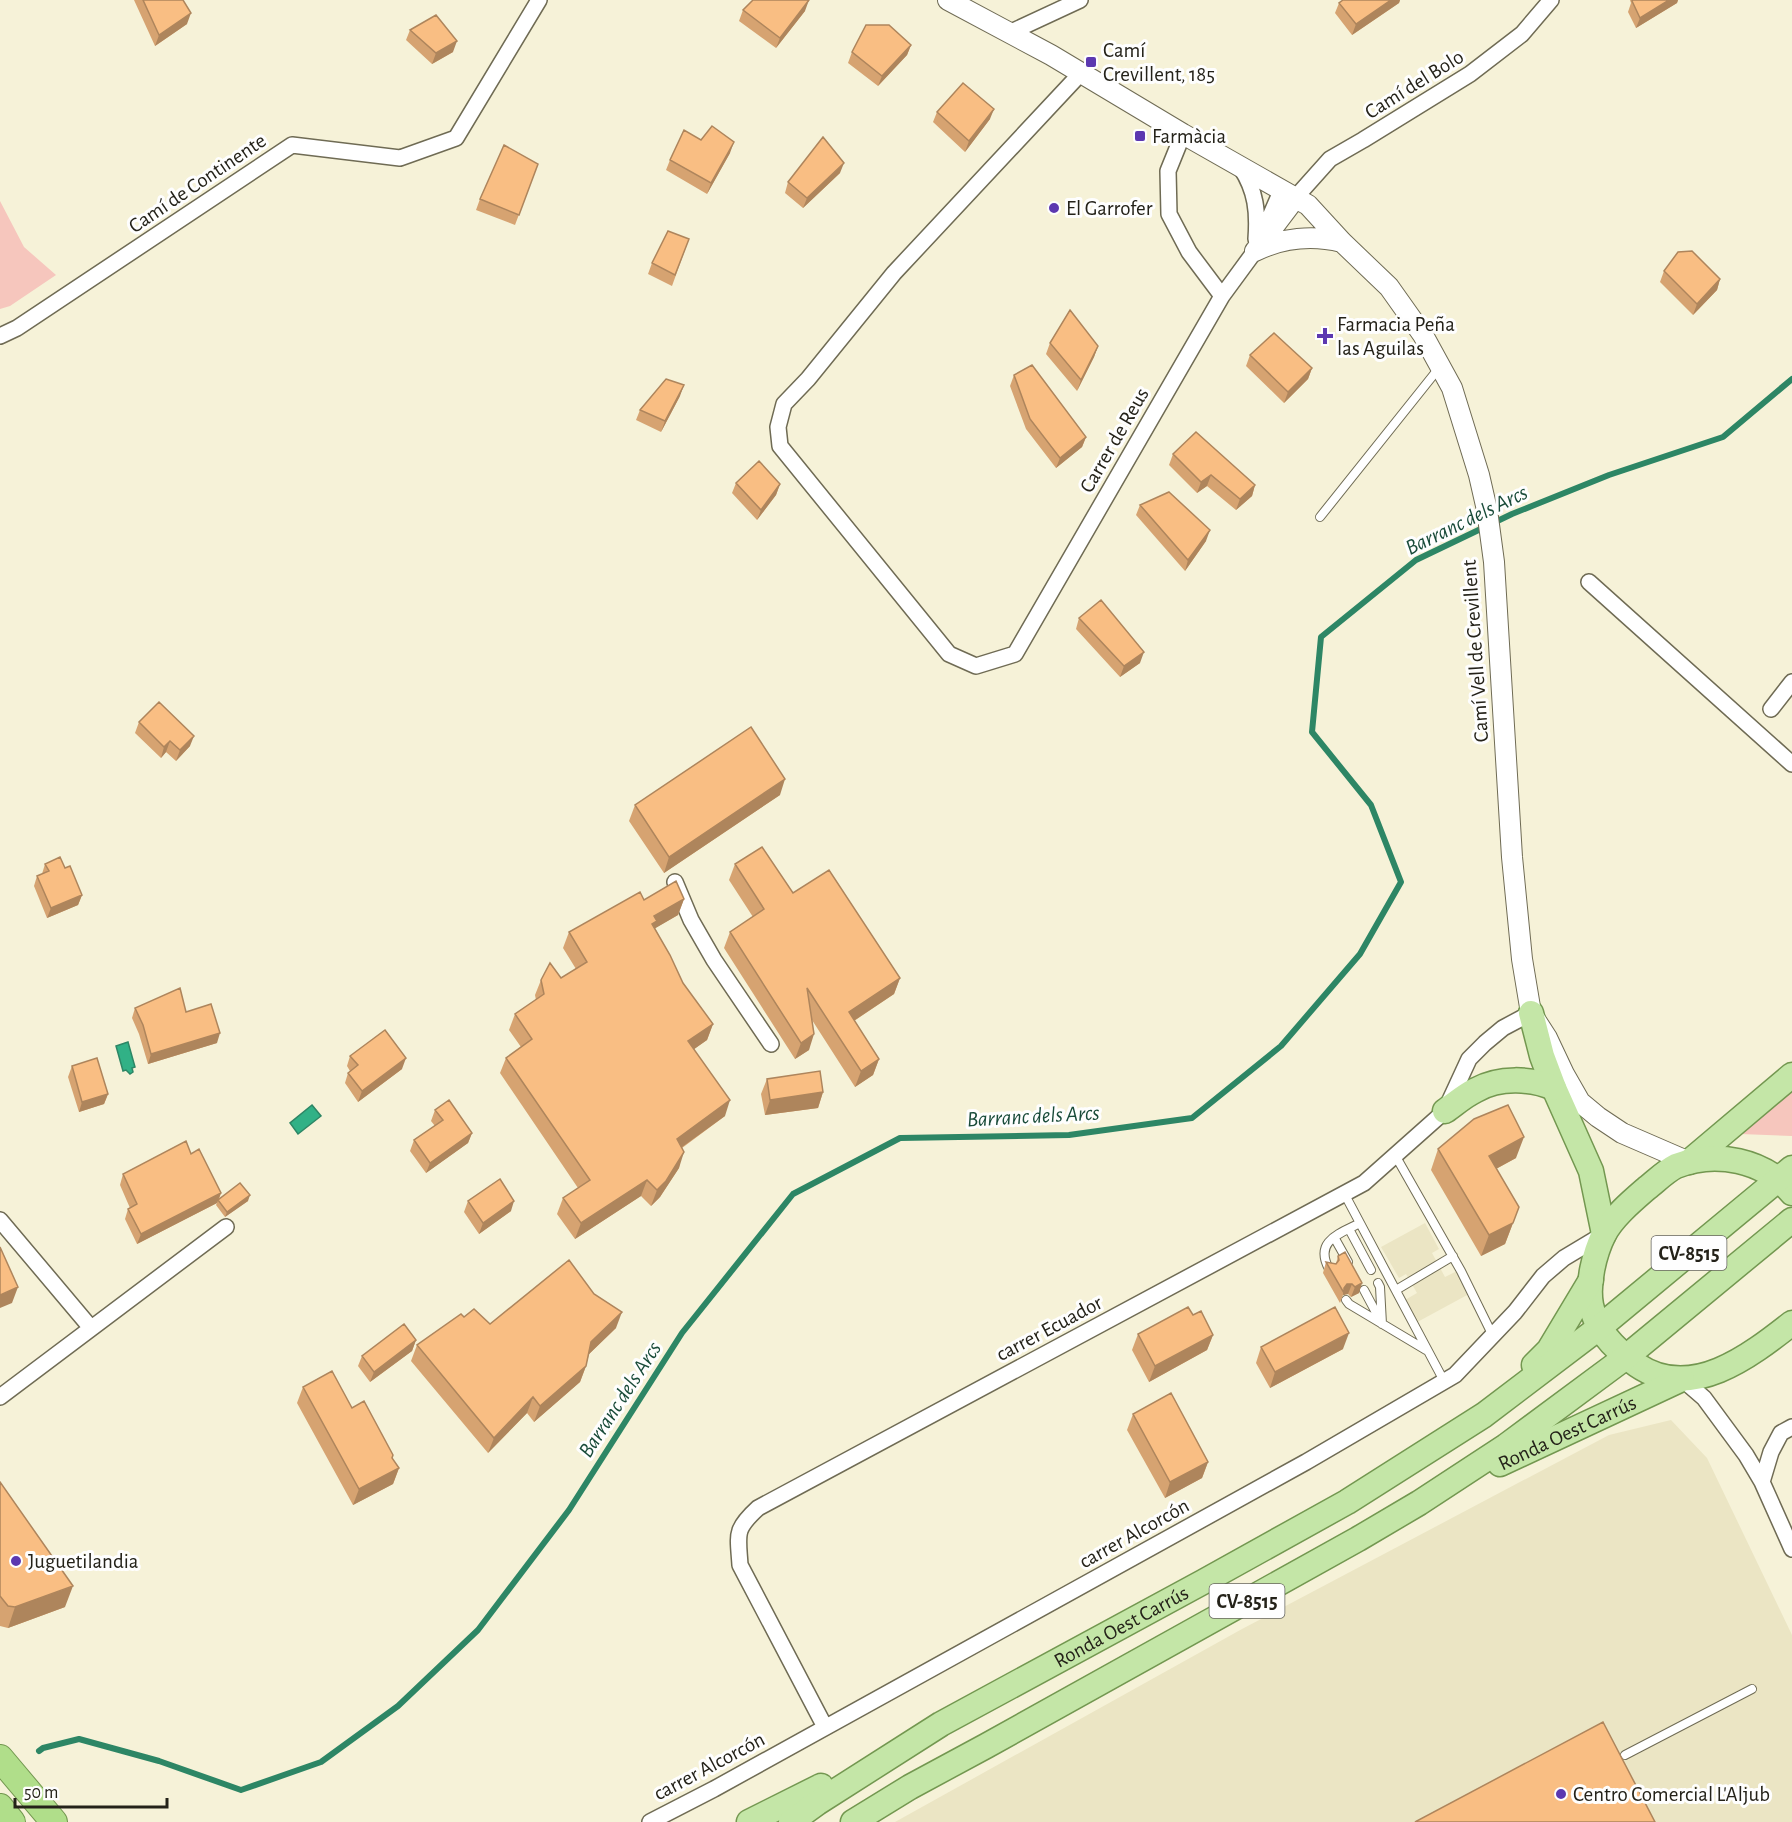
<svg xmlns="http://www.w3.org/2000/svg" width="1792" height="1822" viewBox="0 0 1792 1822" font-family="'Alegreya Sans',sans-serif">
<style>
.built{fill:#ebe5c4}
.green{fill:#f6c6bd}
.water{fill:#31b186;stroke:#2d8665;stroke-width:1.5}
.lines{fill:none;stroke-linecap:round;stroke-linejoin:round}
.stream{stroke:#2d8665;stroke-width:6}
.service-casing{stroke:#6f6b54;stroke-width:10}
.minor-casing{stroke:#6f6b54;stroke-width:18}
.tertiary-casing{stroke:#6f6b54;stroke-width:22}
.primary-casing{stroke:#739750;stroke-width:27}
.trunk-casing{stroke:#739750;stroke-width:28}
.service{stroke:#fff;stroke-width:8}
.minor{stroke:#fff;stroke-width:15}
.tertiary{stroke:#fff;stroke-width:20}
.primary{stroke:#c4e6a7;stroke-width:24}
.trunk{stroke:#b0de8a;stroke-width:26}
.wall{fill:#d6a371}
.shaded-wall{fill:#ae855c}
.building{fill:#f9be83;stroke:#ae855c;stroke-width:1.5}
.poi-dot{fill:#5c38b0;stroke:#fefefe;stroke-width:2}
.labels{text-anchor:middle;stroke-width:6;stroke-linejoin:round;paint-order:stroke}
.shield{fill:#fefefe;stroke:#65645e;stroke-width:1.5}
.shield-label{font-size:20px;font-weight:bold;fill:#242219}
.poi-label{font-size:21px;fill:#242219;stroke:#fefefe;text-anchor:start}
.street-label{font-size:21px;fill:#242219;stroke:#fefefe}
.water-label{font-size:22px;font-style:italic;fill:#194b39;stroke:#fefefe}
</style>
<rect width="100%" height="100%" fill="#f6f2d8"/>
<!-- built -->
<path class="built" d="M1425,1223L1439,1249L1432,1253L1445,1277L1457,1271L1469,1294L1410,1326L1398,1304L1417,1293L1406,1274L1399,1278L1381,1247Z
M1671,1420L1707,1458L1792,1635V1822H895L1242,1629L1609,1435Z"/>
<!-- green -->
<path class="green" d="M0,201L24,247L56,275L10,306L0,309Z
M1792,1091V1136L1740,1134Z"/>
<!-- water -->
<path class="water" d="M128,1042L135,1067L132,1068L133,1072L130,1074L126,1070L123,1071L116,1046Z
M312,1105L321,1116L298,1134L290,1123Z"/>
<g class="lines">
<!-- stream -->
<path class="stream" d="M39,1751L43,1748L79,1739L159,1761L241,1790L321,1762L398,1706L478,1630L569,1510L682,1333L793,1194L900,1138L1069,1135L1192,1118L1281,1046L1360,954L1401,882L1371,805L1312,732L1321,637L1416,560L1512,514L1609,475L1723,437L1792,379"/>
<defs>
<path id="service" d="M1320,517L1439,368
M1395,1155L1461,1271L1493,1336
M1344,1193L1444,1381
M1349,1229L1371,1270
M1334,1237L1348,1262
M1329,1269C1314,1241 1339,1234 1360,1223
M1378,1283L1380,1287L1382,1324
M1364,1290L1380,1320
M1396,1290L1453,1256
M1346,1300L1349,1304L1426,1350
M1625,1755L1752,1689"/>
<path id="minor" d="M1009,33L1080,0
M1081,73L894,273L808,379L784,404L778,427L780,446L949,654L976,666L1015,654L1222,296L1255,251L1282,189
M1183,134L1168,171L1169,214L1189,252L1222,296
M1241,168C1256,191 1258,212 1256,239
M1296,197L1330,159L1363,140L1470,74L1522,34L1551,0
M0,336L17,328L292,145L400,158L456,138L539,0
M1589,582L1792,764
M1771,709L1792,682
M675,882L691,920L714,960L771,1044
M0,1220L91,1328
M1682,1379L1704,1398L1746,1455L1762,1482L1792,1549
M0,1397L226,1227
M1762,1482L1771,1452L1781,1433L1792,1427
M825,1727L740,1565C738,1534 734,1530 758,1508L1364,1183L1445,1111L1469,1059L1485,1043L1503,1028L1531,1013
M650,1822L714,1789L1306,1462L1455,1375L1515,1312L1543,1276L1564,1258L1604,1234"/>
<path id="tertiary" d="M948,0L1051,55L1183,134L1308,205L1342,242L1389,287L1423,335L1452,388L1479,475L1487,510L1494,562L1512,857L1522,959L1531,1013L1547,1038L1564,1074L1580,1102L1598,1117L1622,1133L1689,1162
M1256,250L1296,197
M1255,251C1282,238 1313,235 1342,242"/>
<g id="primary">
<path d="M1531,1013L1542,1056L1554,1088L1591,1171L1604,1234"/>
<path d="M1445,1111C1455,1104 1465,1095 1476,1090C1499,1077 1531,1078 1554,1088"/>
<path d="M1689,1162L1792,1075"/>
<path d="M1792,1193C1764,1160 1716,1150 1676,1166C1666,1171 1656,1181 1647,1188C1632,1201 1613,1217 1604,1234C1594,1254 1587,1284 1591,1305C1596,1331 1617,1351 1637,1365C1691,1402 1750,1356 1792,1323"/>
<path d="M1534,1365L1549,1350L1591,1280"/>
<path id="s1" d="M1500,1464L1682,1379"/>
<path d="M749,1822L821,1786"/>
<path id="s2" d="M791,1822L817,1803L941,1724L1203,1582L1347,1502L1484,1415L1600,1327L1792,1168"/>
<path d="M853,1822L910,1787L986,1746L1358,1539L1419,1503L1506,1446L1626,1357L1792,1220"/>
</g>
<path id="trunk" d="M0,1758L54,1822
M0,1807L12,1822"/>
</defs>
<!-- service casing -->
<use href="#service" class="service-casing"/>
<!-- minor casing -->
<use href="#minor" class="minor-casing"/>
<!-- tertiary casing -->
<use href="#tertiary" class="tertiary-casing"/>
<!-- primary casing -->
<use href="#primary" class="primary-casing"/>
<!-- trunk casing -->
<use href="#trunk" class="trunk-casing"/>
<!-- service -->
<use href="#service" class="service"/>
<!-- minor -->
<use href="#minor" class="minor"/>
<!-- tertiary -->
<use href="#tertiary" class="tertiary"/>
<!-- primary -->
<use href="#primary" class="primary"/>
<!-- trunk -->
<use href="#trunk" class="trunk"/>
</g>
<!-- wall -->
<path class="wall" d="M134,0H183L187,24L155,46Z
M1343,0H1400L1399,3L1352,35L1335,13L1339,3Z
M1630,0H1678L1677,3L1636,28L1628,12L1631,3Z
M743,10L805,11L776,48L739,21Z
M410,30L453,52L432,64L406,40Z
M911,45L907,55L878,86L848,63L852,52Z
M937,112L990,119L965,152L933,122Z
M701,140L730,153L707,194L666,170L670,160Z
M538,164L515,225L476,210L480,199Z
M840,173L803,208L785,193L788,182Z
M689,239L672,286L648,274L652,263Z
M1664,271L1720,279L1717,290L1693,315L1660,282Z
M1050,343L1098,346L1094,357L1077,391L1046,354Z
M1250,355L1312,368L1308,379L1284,403L1246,366Z
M1014,375L1086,437L1082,447L1056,468L1026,429L1010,386Z
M680,396L661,432L636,420L640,410Z
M1173,454L1255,485L1252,496L1236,510L1207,486L1197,493L1169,465Z
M736,483L780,484L776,495L757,520L732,493Z
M1140,505L1206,541L1185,571L1136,515Z
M1079,618L1140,663L1120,677L1076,629Z
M139,722L190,746L176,761L166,752L161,758L135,733Z
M780,795L664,873L629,821L635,805Z
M45,864L65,868L82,895L78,905L47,918L34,886L37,876L42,874Z
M735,864L793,893L900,978L894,994L854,1021L879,1059L873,1075L855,1087L812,1020L809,1050L795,1059L724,948L730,932L753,917L729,880Z
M684,899L678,915L655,928L683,983L713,1024L707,1040L694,1049L725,1116L682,1148L679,1168L660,1197L651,1206L641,1196L575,1239L557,1214L563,1198L578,1188L500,1073L506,1058L521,1047L509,1030L515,1014L536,1000L535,995L541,980L561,978L576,969L563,948L569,932Z
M135,1008L186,1012L217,1043L148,1064L139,1034L132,1018Z
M350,1056L402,1069L358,1102L345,1083L348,1073L350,1071L347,1066Z
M72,1066L108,1094L104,1104L79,1112L68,1077Z
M767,1079L823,1092L818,1108L765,1115L761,1094Z
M435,1110L472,1133L468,1143L426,1173L410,1151L414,1140L435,1126L431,1121Z
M1438,1149L1516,1158L1496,1169L1513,1223L1505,1244L1481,1256L1431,1170Z
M191,1154L221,1193L219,1199L248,1201L225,1217L216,1205L217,1203L137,1244L125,1219L128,1209L130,1208L120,1185L123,1174Z
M468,1201L511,1211L479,1234L464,1212Z
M1338,1256L1359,1293L1351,1297L1348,1294L1343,1295L1340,1303L1323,1273L1326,1262L1336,1264Z
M1193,1315L1213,1335L1207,1350L1149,1382L1132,1350L1138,1334Z
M464,1317L490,1324L616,1328L589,1354L586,1366L580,1382L534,1422L527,1413L488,1453L411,1361L417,1345Z
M416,1340L412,1351L370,1382L358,1366L362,1356Z
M1261,1347L1343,1349L1270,1388L1256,1363Z
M303,1387L392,1458L399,1468L393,1484L353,1505L297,1403Z
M1133,1414L1208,1462L1202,1478L1165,1498L1127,1430Z
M0,1482L65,1607L8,1628L0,1626Z"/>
<!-- shaded-wall -->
<path class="shaded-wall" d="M809,0L805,11L776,48L780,38Z
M1391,0H1400L1399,3L1352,35L1356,24Z
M1669,0H1678L1677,3L1636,28L1640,18Z
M191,13L187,24L155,46L159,35Z
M457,41L453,52L432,64L436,53Z
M911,45L907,55L878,86L882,76Z
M994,109L990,119L965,152L969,141Z
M734,142L730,153L707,194L711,183Z
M844,163L840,173L803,208L807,198Z
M1720,279L1717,290L1693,315L1697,304Z
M1098,346L1094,357L1077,391L1081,380Z
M1312,368L1308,379L1284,403L1288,392Z
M684,385L680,396L661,432L665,421Z
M1086,437L1082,447L1056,468L1060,458Z
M1211,475L1207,486L1197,493L1201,482Z
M780,484L776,495L757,520L761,510Z
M1255,485L1252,496L1236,510L1240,499Z
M1210,530L1206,541L1185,571L1188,560Z
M1144,652L1140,663L1120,677L1124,666Z
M194,736L190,746L176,761L180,750Z
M170,741L166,752L161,758L164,747Z
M785,779L780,795L664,873L669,857Z
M82,895L78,905L47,918L51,908Z
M684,899L678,915L654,929L646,940L654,916Z
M900,978L894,994L843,1028L849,1012Z
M713,1024L707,1040L683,1057L688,1041Z
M220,1033L217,1043L148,1064L151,1054Z
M814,1034L809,1050L795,1059L801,1043Z
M406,1058L402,1069L358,1102L362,1091Z
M879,1059L873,1075L855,1087L861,1071Z
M823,1092L818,1108L765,1115L770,1100Z
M108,1094L104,1104L79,1112L82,1102Z
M730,1100L725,1116L671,1155L677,1139Z
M472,1133L468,1143L426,1173L430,1163Z
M1524,1137L1516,1158L1481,1177L1489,1156Z
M684,1152L679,1168L660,1197L651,1206L657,1190Z
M647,1180L641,1196L575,1239L581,1223Z
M221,1193L217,1203L137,1244L141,1234Z
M250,1195L248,1201L225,1217L227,1212Z
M514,1201L511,1211L479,1234L483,1223Z
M1513,1223L1505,1244L1481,1256L1489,1235Z
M1362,1283L1359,1293L1351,1297L1355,1287Z
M1347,1284H1352L1348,1294L1343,1295L1344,1288Z
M18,1287L12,1303L0,1308V1295Z
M622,1312L616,1328L586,1357L591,1342Z
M1349,1333L1343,1349L1270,1388L1275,1372Z
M1213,1335L1207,1350L1149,1382L1155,1366Z
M416,1340L412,1351L370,1382L374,1372Z
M586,1366L580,1382L534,1422L540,1406Z
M533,1397L527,1413L488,1453L494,1438Z
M1208,1462L1202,1478L1165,1498L1170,1482Z
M399,1468L393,1484L353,1505L359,1489Z
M73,1586L65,1607L8,1628L15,1607Z"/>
<!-- building -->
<path class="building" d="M143,0H183L191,13L159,35Z
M753,0H809L780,38L743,10Z
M1343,0H1391L1356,24L1339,3Z
M1633,0H1669L1640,18L1632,1Z
M436,15L457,41L436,53L410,30Z
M866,25H889L911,45L882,76L852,52Z
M963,83L994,109L969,141L937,112Z
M712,126L734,142L711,183L670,160L684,130L701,140Z
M823,137L844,163L807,198L788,182Z
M504,145L538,164L519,215L480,199Z
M668,231L689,239L675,275L652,263Z
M1692,251L1720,279L1697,304L1664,271L1678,252Z
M1070,310L1098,346L1081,380L1050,343Z
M1274,333L1312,368L1288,392L1250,355Z
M1032,365L1086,437L1060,458L1030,419L1014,375Z
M666,379L684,385L665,421L640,410Z
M1196,432L1255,485L1240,499L1211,475L1201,482L1173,454Z
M759,461L780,484L761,510L736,483Z
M1169,492L1210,530L1188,560L1140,505Z
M1101,600L1144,652L1124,666L1079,618Z
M159,702L194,736L180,750L170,741L164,747L139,722Z
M751,727L785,779L669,857L635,805Z
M762,847L793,893L829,870L900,978L849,1012L879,1059L861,1071L807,988L814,1034L801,1043L730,932L764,909L735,864Z
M60,857L65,868L70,866L82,895L51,908L37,876L49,871L45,864Z
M676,881L684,899L654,916L657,921L652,924L670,955L683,983L713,1024L688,1041L730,1100L677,1139L684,1152L666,1181L657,1190L647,1180L581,1223L563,1198L590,1180L506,1058L532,1039L515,1014L544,994L541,980L550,963L561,978L587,962L569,932L640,892L644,900Z
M180,988L186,1012L211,1004L220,1033L151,1054L143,1025L135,1008Z
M385,1030L406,1058L362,1091L348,1073L358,1065L350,1056Z
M97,1058L108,1094L82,1102L72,1066Z
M820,1071L823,1092L770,1100L767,1079Z
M449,1100L472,1133L430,1163L414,1140L443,1120L435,1110Z
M1508,1105L1524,1137L1489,1156L1519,1207L1513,1223L1489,1235L1438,1149L1474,1119Z
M186,1141L191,1154L199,1149L221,1193L141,1234L128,1209L137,1204L123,1174Z
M500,1179L514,1201L483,1223L468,1201Z
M240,1183L250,1195L227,1212L218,1200Z
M0,1247L18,1287L0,1295Z
M1345,1252L1362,1283L1355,1287L1352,1284H1347L1344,1288V1293L1326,1262L1336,1264L1339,1260L1338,1256Z
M569,1260L594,1294L622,1312L591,1342L586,1366L540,1406L533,1397L494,1438L417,1345L461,1314L464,1317L474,1309L490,1324Z
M1188,1307L1193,1315L1201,1311L1213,1335L1155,1366L1138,1334Z
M1335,1307L1349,1333L1275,1372L1261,1347Z
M404,1324L416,1340L374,1372L362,1356Z
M332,1371L352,1408L364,1401L393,1455L392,1458L399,1468L359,1489L303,1387Z
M1171,1393L1208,1462L1170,1482L1133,1414Z
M0,1482L73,1586L15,1607L8,1606L0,1596Z
M1603,1722L1655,1822H1415Z"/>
<!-- markers -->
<g class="poi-dot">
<rect x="1085" y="56" width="12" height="12" rx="3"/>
<rect x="1134" y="130" width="12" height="12" rx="3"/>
<circle cx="1054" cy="208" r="6"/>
<path d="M1322 327h6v6h6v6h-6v6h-6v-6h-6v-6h6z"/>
<circle cx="16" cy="1561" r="6"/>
<circle cx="1561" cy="1794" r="6"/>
</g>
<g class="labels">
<!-- shield labels -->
<g class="shield">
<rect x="1651.5" y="1236" width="75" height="34" rx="4.5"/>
<rect x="1209.5" y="1584" width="75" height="34" rx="4.5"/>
</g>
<g class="shield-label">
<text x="1689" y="1260">CV-8515</text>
<text x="1247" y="1608">CV-8515</text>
</g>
<!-- poi labels -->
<g class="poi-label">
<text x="1103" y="57">Camí<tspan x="1103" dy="24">Crevillent, 185</tspan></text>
<text x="1152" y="143">Farmàcia</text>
<text x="1066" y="215">El Garrofer</text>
<text x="1337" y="331">Farmacia Peña<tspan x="1337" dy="24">las Aguilas</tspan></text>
<text x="28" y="1568">Juguetilandia</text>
<text x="1573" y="1801">Centro Comercial L'Aljub</text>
</g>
<!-- street labels -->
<g class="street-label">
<text transform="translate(1414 84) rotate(-32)" y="7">Camí del Bolo</text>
<text transform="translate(197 183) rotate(-34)" y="7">Camí de Continente</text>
<text transform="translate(1114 440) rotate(-60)" y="7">Carrer de Reus</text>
<text transform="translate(1475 651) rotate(-94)" y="7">Camí Vell de Crevillent</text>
<text transform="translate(1049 1328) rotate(-28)" y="7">carrer Ecuador</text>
<text dy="7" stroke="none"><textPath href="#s1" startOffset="74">Ronda Oest Carrús</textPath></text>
<text transform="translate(1134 1533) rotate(-29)" y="7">carrer Alcorcón</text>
<text dy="7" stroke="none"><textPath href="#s2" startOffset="384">Ronda Oest Carrús</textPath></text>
<text transform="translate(709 1766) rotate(-28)" y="7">carrer Alcorcón</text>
</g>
<!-- water labels -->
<g class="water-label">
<text transform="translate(1466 519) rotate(-26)" y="8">Barranc dels Arcs</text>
<text transform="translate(1033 1115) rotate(-3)" y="8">Barranc dels Arcs</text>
<text transform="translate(619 1399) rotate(-57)" y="8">Barranc dels Arcs</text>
</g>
</g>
<!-- scale -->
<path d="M15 1798v9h152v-9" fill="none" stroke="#242219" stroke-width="3"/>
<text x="24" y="1798" font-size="18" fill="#242219" stroke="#fefefe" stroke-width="4.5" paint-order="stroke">50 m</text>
</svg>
